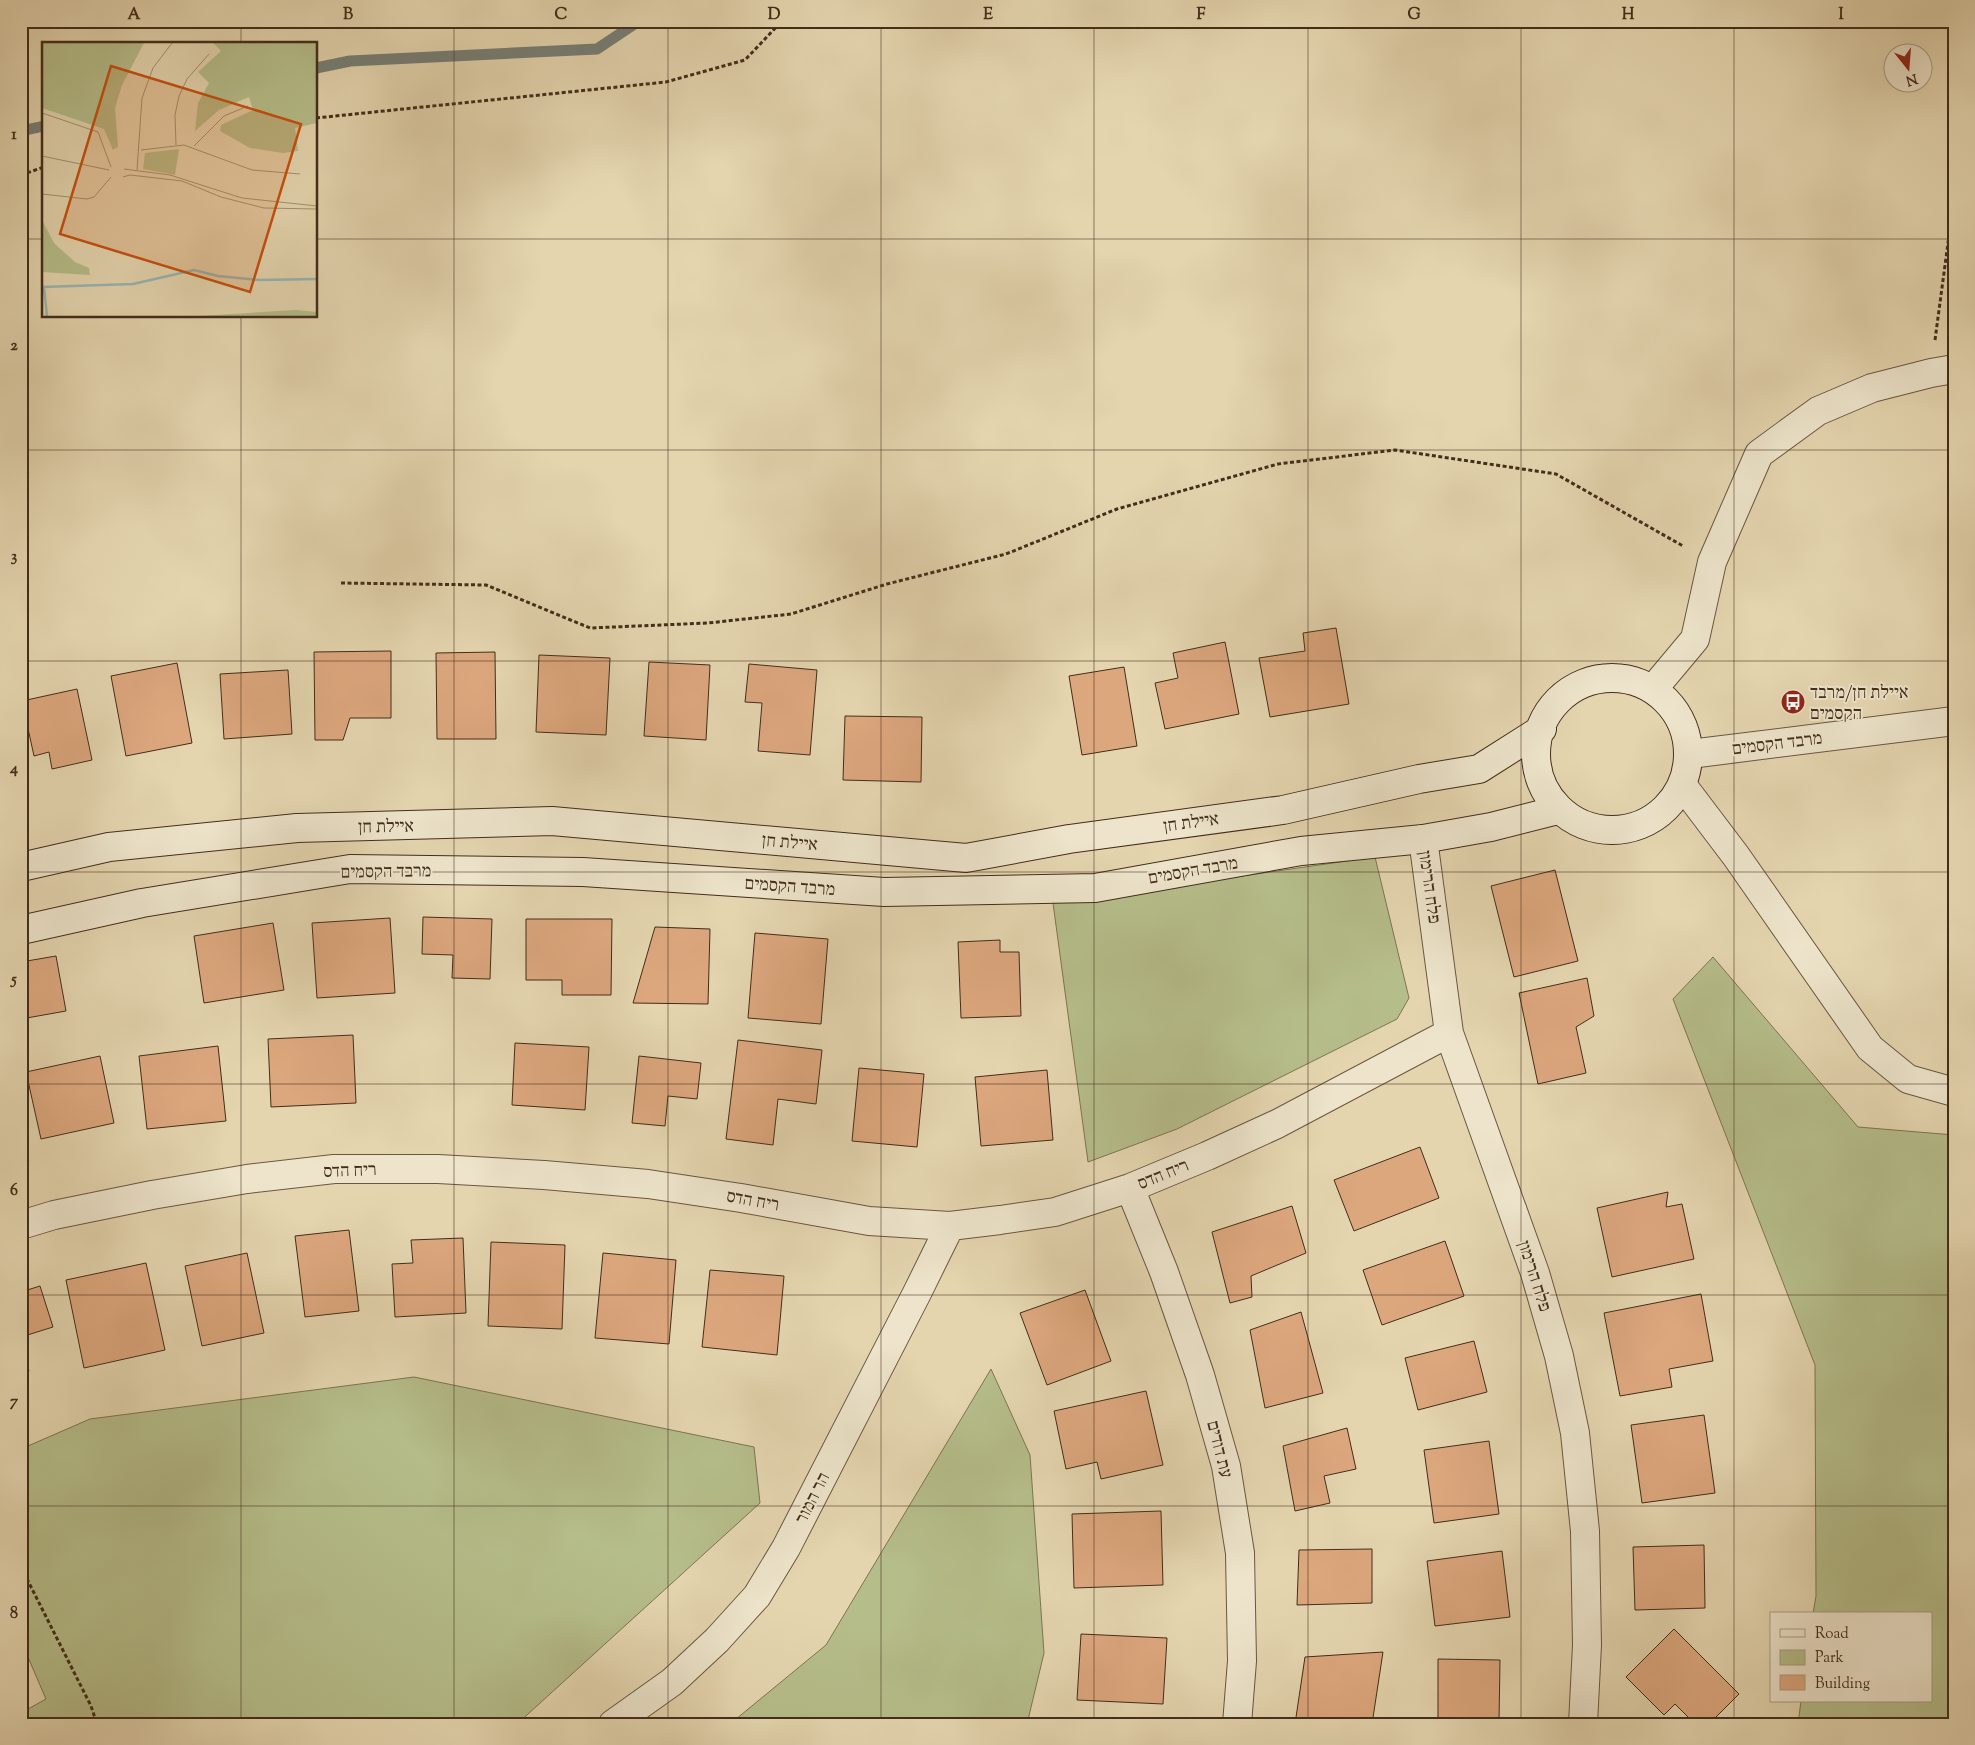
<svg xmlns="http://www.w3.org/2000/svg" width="1975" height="1745" viewBox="0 0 1975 1745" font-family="'Sorts Mill Goudy','Frank Ruhl Libre',serif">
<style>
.green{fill:#b5bd8a;stroke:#7c7552}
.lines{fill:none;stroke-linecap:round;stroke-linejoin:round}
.stream{stroke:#767f77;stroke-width:11}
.building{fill:#dda77e;stroke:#422d1b}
.street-casing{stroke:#6a5740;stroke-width:30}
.secondary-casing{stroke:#422d1b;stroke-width:30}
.path{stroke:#422d1b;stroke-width:3;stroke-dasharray:4 2.5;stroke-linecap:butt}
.street{stroke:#ede4cb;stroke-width:28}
.secondary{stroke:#ede4cb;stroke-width:28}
.grid{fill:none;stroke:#422d1b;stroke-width:1;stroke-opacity:0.55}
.labels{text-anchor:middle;stroke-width:4;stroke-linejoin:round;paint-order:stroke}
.poi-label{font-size:18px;fill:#422d1b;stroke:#ede4cb;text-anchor:start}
.street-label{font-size:18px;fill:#422d1b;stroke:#ede4cb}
.inset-river{fill:none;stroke:#98b6b4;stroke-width:2.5}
.inset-road{fill:none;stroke:#a39274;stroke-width:1}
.view{fill:#c7500f;fill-opacity:0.15;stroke:#c7500f;stroke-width:2.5}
.inset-edge{fill:none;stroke:#422d1b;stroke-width:2.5}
.neatline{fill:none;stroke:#422d1b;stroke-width:2}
.grid-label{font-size:16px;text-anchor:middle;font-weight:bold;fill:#422d1b}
</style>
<rect width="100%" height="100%" fill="#e4d5af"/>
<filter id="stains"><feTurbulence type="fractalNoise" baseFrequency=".004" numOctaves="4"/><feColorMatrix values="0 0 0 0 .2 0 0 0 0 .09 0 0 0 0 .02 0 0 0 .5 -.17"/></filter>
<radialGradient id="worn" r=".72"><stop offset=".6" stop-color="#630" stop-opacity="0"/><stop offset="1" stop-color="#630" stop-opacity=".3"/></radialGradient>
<!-- green -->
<path class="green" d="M1375,857L1409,998L1397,1019L1177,1129L1088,1162L1053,903Z
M1713,957L1858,1127L1954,1135V1724H1798L1801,1701H1931V1614H1813L1816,1596L1815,1365L1673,999Z
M991,1369L1030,1455L1044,1653L1027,1724H730L826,1645Z
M414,1377L754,1447L760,1503L517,1724H21V1713L46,1699L21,1641V1449L90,1419Z"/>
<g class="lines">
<!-- stream -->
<path class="stream" d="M316,68L350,61L597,49L639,21
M21,131L44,126"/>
</g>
<!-- building -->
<path class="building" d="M1336,628L1349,704L1270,717L1259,658L1305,651L1303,633Z
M1225,642L1239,714L1165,729L1155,683L1178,678L1173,653Z
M391,651V718H350L343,740H315L314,652Z
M495,652L496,739H437L436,653Z
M539,655L610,658L606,735L536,732Z
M649,662L710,665L706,740L644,736Z
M177,663L192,743L126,756L111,676Z
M749,664L817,670L810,755L758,751L762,703L745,702Z
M1124,667L1137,746L1082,755L1069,676Z
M288,670L292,734L224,739L220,674Z
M77,689L92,760L52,769L49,752L34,756L22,701Z
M845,716L922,717L921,782L843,780Z
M1555,870L1578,961L1514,977L1491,886Z
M423,917L492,919L490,979L452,978L453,955L422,954Z
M390,918L395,993L317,998L312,923Z
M526,919H612L611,995H562V980H526Z
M273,923L284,990L204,1003L194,936Z
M655,927L710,929L708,1004L633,1003Z
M755,933L828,939L821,1024L748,1018Z
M1000,940V952H1019L1021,1016L961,1018L958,942Z
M56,956L66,1011L21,1019V962Z
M1587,978L1594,1016L1576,1027L1586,1073L1538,1084L1519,993Z
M353,1035L356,1103L271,1107L268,1039Z
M738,1040L822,1050L816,1104L778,1099L773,1145L726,1139Z
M515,1043L589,1047L585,1110L512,1105Z
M218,1046L226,1121L147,1129L139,1056Z
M100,1056L114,1123L41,1139L26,1072Z
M639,1056L701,1063L697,1099L668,1096L665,1126L632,1123Z
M859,1068L924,1074L917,1147L852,1141Z
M1047,1070L1053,1140L981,1146L975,1077Z
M1420,1147L1439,1198L1354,1231L1334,1180Z
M1668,1192L1666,1207L1682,1204L1694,1259L1612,1277L1597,1208Z
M1292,1206L1306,1253L1251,1276L1252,1297L1230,1303L1212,1232Z
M349,1230L359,1311L305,1317L295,1236Z
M463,1238L466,1313L395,1317L392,1264L413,1263L411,1240Z
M1445,1241L1464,1296L1382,1325L1363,1270Z
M491,1242L565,1245L562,1329L488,1326Z
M247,1253L264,1333L202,1346L185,1266Z
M603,1253L676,1260L669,1344L595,1338Z
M146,1263L165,1350L84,1368L66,1280Z
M710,1270L784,1276L777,1355L702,1347Z
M40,1286L53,1327L21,1337V1292Z
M1085,1290L1111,1361L1047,1385L1020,1313Z
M1701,1294L1713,1361L1669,1369L1672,1387L1620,1396L1604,1313Z
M1301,1312L1323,1393L1265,1408L1250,1330Z
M1474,1341L1487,1392L1418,1410L1405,1358Z
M21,1345L29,1371L21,1374Z
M1146,1391L1163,1465L1101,1479L1097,1462L1066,1469L1054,1411Z
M1704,1415L1715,1493L1642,1503L1631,1425Z
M1347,1428L1356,1469L1324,1476L1330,1503L1295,1511L1283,1446Z
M1489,1441L1499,1514L1434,1523L1424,1450Z
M1161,1511L1163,1585L1074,1588L1072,1514Z
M1704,1545L1705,1608L1635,1610L1633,1547Z
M1372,1549V1603L1297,1605L1299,1550Z
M1502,1551L1510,1617L1435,1626L1427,1561Z
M1674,1629L1739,1694L1709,1724H1695L1675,1704L1664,1715L1626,1677Z
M1081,1634L1167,1638L1163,1704L1077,1700Z
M1383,1652L1372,1724H1295L1305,1657Z
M1438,1659L1500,1660L1499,1722L1438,1721Z"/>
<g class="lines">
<defs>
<path id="street" d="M1654,688L1695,639L1712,562L1759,454L1818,411L1872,388L1931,373L1954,369
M1690,754L1954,721
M1683,786L1736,856L1870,1048L1908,1079L1954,1092
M1423,839L1449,1033L1535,1273L1559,1356L1575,1433L1585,1531L1587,1645L1583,1724
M1130,1188L1164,1272L1200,1375L1226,1466L1240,1553L1242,1661L1237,1724
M21,1225L54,1215L152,1195L247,1179L334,1169H438L544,1175L648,1184L741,1198L869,1221L950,1226L1000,1220L1055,1212L1130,1188L1207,1156L1277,1124L1449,1033
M613,1724L672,1682L717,1640L757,1596L786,1548L917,1293L950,1226"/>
<path id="secondary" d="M1536 754a76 76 0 1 1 152 0a76 76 0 1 1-152 0Z
M21,867L109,847L297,828L552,821L966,858L1069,839L1283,810L1419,779L1479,769L1542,729
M21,930L142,903L350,869L583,872L884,892L1095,888L1301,851L1423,839L1491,827L1558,810"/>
</defs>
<!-- street casing -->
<use href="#street" class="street-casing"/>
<!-- secondary casing -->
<use href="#secondary" class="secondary-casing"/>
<!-- path -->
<path class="path" d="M316,118L666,82L745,60L782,21
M21,175L44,167
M1935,340L1954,198
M341,583L486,585L590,628L708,623L791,614L887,584L1006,554L1117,509L1278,464L1395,450L1556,474L1683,546
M21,1567L91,1706L97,1724"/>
<!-- street -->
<use href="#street" class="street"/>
<!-- secondary -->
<use href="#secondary" class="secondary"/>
</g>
<!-- grid -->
<path class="grid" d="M241,21V44M454,21V1724M668,21V1724M881,21V1724M1094,21V1724M1308,21V1724M1521,21V1724M1734,21V1724M21,239H44M316,239H1954M241,316V1724M21,450H1954M21,661H1954M21,872H1954M21,1084H1954M21,1295H1954M21,1506H1954"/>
<!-- icons -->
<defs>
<symbol id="bus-disc" viewBox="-11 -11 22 22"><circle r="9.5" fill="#8f2418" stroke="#ede4cb"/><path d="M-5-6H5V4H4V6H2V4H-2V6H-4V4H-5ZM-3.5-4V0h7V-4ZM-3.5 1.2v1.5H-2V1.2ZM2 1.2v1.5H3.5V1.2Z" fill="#fff"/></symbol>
</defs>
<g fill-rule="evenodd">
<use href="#bus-disc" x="1779" y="688" width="28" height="28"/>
</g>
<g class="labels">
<!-- poi labels -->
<g class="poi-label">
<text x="1810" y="698">איילת חן/מרבד<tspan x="1810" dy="21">הקסמים</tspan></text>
</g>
<!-- street labels -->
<g class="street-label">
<text transform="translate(1777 743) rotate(-7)" y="6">מרבד הקסמים</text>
<text transform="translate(1191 822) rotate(-8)" y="6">איילת חן</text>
<text transform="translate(386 826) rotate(-1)" y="6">איילת חן</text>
<text transform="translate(790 842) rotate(5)" y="6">איילת חן</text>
<text transform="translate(1193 870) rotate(-10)" y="6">מרבד הקסמים</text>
<text transform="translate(386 871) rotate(-1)" y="6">מרבד הקסמים</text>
<text transform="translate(790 886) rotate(4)" y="6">מרבד הקסמים</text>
<text transform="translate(1430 887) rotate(82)" y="6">פלח הרימון</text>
<text transform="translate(350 1170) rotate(-2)" y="6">ריח הדס</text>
<text transform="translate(1163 1174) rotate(-22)" y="6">ריח הדס</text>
<text transform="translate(753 1200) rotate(10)" y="6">ריח הדס</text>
<text transform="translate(1535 1276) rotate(72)" y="6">פלח הרימון</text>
<text transform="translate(1220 1449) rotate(76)" y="6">עת דודים</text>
<text transform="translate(812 1498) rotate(-63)" y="6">הר המור</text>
</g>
</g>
<!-- overview -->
<g transform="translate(42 42)">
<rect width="275" height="275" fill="#e4d5af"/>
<path d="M0,1H102L80,43L73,66L76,105L71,108L62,87L0,66ZM171,1H275V81L253,86L256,109L241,111L208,106L178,89L179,83L211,68L207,55L177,68L153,89L156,61L167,41L156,30L179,9ZM137,107L133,133L101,127L103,111ZM0,178L12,201L33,220L47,226L48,233L0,230ZM254,268L275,270V274H156Z" fill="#b5bd8a"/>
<path class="inset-river" d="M0,245L91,242L152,228L176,234L217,238L275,237M2,246L5,274"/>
<path class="inset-road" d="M0,71L56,90L69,125M134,103L133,73L137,54L145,37L167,12M152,104L182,74L206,64M99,108L142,103L210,128L258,132M0,114L67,128M82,127L128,133L200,156L275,164M95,128L100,56L111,26L130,1M81,135L88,133L140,139L179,155L222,166L275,167M0,152L45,157L52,155L69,135"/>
<path class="view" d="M69,24L259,82L208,250L18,192Z"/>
<rect width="275" height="275" class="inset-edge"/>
</g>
<!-- margin -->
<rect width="1975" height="1745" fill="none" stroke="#e4d5af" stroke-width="55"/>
<!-- legend -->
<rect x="1770" y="1612" width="162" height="90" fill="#ede4cb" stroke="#a99b85"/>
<rect x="1780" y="1629" width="25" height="8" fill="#ede4cb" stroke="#a99b85"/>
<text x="1815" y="1638" font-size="15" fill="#422d1b">Road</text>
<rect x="1780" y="1650" width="25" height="15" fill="#b5bd8a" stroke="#a99b85"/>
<text x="1815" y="1662" font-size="15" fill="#422d1b">Park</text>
<rect x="1780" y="1675" width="25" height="15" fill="#dda77e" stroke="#a99b85"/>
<text x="1815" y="1688" font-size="15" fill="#422d1b">Building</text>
<!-- north arrow -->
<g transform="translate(1908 68) rotate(163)"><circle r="24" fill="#ede4cb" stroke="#a99b85"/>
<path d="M0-4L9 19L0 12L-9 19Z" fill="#8f2418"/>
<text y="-8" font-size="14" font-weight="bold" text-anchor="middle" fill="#422d1b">N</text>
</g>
<rect x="28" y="28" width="1920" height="1690" class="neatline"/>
<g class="grid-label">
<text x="134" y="19">A</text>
<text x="348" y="19">B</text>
<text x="561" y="19">C</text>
<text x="774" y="19">D</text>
<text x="988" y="19">E</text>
<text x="1201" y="19">F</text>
<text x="1414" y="19">G</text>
<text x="1628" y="19">H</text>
<text x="1841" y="19">I</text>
<text x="14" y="139">1</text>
<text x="14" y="350">2</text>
<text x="14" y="561">3</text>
<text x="14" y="773">4</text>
<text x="14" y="984">5</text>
<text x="14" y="1195">6</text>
<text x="14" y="1406">7</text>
<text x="14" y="1618">8</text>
</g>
<rect width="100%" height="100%" filter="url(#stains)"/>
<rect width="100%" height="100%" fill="url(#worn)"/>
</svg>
